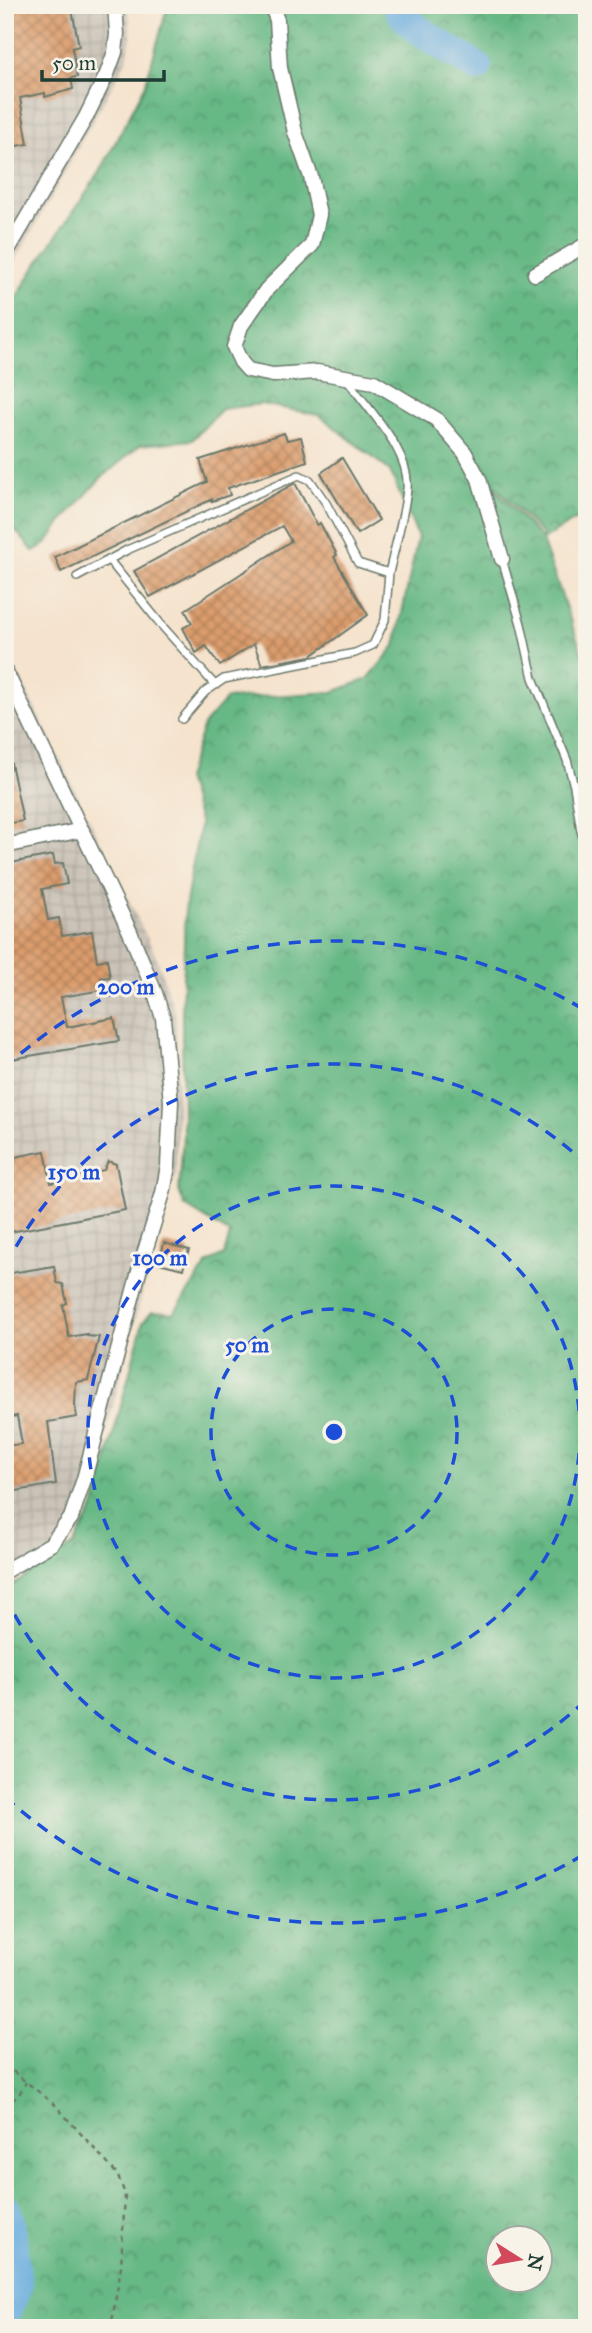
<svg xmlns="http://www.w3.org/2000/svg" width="592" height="2333" viewBox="0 0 592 2333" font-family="'IM FELL Great Primer',serif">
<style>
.industrial{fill:url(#industrial-grid)}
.grass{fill:url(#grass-dots);stroke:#4e8a68;stroke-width:2}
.forest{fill:url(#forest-crowns);stroke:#427a5c;stroke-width:2;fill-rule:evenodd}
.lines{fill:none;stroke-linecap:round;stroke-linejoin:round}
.river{stroke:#68acdd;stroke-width:30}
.building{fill:url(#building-cross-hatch)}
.lane-casing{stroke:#6a776a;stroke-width:10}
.street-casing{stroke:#6a776a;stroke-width:17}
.path{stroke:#6a776a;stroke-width:2.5;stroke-dasharray:5 5;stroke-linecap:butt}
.lane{stroke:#fff;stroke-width:7}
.street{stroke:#fff;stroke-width:14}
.ring{fill:none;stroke:#1d4ed8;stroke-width:3.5;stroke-dasharray:12 9}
.centre{fill:#1d4ed8;stroke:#f7f3e8;stroke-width:3.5}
.ring-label{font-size:21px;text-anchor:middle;font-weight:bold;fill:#1d4ed8;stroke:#f7f3e8;stroke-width:6;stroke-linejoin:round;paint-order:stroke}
</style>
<defs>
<pattern id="industrial-grid" width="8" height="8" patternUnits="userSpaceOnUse" patternTransform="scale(1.75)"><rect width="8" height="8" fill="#cbc3b8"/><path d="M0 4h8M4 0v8" fill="none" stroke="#aea89f"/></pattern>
<pattern id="grass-dots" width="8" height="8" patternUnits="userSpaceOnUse" patternTransform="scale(1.75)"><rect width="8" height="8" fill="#7ed79d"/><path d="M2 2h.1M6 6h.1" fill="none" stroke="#6cb988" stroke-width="1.8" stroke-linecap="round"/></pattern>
<pattern id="forest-crowns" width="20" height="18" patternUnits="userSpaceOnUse" patternTransform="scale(1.75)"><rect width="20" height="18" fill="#66b884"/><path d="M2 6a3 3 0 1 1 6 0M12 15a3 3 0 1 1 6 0" fill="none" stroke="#53976d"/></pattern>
<pattern id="building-cross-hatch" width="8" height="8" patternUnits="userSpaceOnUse" patternTransform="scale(1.75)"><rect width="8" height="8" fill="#db9c6c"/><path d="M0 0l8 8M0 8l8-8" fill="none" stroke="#b1805a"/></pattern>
</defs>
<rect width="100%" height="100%" fill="#f7f3e8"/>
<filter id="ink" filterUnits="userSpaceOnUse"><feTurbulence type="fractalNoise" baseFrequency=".0143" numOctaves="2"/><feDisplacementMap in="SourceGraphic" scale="14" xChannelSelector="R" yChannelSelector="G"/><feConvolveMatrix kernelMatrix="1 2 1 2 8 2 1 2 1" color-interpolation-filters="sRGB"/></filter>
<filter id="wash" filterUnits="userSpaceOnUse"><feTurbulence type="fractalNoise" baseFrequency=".00686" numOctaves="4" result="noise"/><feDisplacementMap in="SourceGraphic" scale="28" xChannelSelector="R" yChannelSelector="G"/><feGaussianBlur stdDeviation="1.57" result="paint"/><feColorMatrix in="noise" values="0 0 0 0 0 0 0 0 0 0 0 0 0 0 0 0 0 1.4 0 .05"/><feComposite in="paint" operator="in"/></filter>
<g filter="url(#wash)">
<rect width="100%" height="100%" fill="#f5e3cd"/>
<!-- industrial -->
<path class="industrial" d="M5,5H128L131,37L127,59L5,280Z
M5,647L157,958L175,1013L178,1092L176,1175L158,1233L83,1520L65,1545L5,1583Z"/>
<!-- grass -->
<path class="grass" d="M587,1462V1575L580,1478Z"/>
<!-- forest -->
<path class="forest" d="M164,5H587V513L542,540L587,667V1462L581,1478L587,1575V2328H5V1590L74,1545L94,1508L143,1322L152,1312L174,1313L208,1263L224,1255L230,1234L185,1206L179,1191L183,1135L182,1014L185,908L200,824L186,779L204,724L226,699L333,692L368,679L395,646L418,537L390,471L319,415L261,404L222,409L192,440L140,445L99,480L61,523L46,544L33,551L5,518V316L35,267L100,172L145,86L166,12ZM446,436L542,534V539L445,437ZM498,2238H540V2280H498Z"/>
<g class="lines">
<!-- river -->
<path class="river" d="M398,5C401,25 459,55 477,67
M5,2208L10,2221L17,2286L5,2316"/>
</g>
<g id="blocks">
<!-- building -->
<path class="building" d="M5,5H71L79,46L72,48L77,77L71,78L73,89L45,97V93L20,98L28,144L5,148Z
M284,433L287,440L301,437L307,461L228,488L230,495L212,501V499L61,572L55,557L207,482L200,460Z
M342,458L379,520L357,534L321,473Z
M295,483L317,525L320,523L337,555L334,557L368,615L311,656L262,665L254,644L220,666L206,646L196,653L183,628L192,623L185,610L291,541L282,526L150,597L134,571Z
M5,763H11L23,821L5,824Z
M53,855L55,864L63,863L67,884L42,889L48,920L59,918L62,936L92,931L97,961L107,959L110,977L101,978L103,990L61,997L67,1027L114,1018L119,1041L5,1060V864Z
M45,1151L51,1183L104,1170L108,1161L116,1164L125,1210L5,1233V1159Z
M164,1243L189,1250L183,1269L159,1263Z
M54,1266L57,1283L63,1284L67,1303L63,1305L69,1337L87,1334V1336L99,1337L88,1380L76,1382L75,1406L77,1417L48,1422L56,1484L5,1493V1446L22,1444L17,1416L5,1418V1367H8L5,1351V1274Z"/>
</g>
</g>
<g filter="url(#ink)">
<use href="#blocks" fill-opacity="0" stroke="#6a776a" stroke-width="2"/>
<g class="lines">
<defs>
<path id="lane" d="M502,559L521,624L533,678L567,760L574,786L581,831L587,848
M109,560L163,627L215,685
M77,577L127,550L299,475L310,480L326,503L358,563L389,573C395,546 404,517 407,489C411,449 365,408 346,377
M182,719L205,692L224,679L355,653L373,645L385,620L389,573"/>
<path id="street" d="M271,5L277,20L280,68L295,132L311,177L319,215L312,245L267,289L241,326L234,347L241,362L248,370L273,375L317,372L374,382L436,419L465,453L479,479L502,559
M5,255L86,117L107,74L115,52L117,34L115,5
M535,274L587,244
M5,670L130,932L155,993L163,1018L171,1102L168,1166L163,1193L141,1264L84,1479L71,1518L51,1544L5,1571
M5,846L82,830"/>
</defs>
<!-- lane casing -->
<use href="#lane" class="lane-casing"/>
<!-- street casing -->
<use href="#street" class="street-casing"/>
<!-- path -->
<path class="path" d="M5,2065L55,2105L117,2174L125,2194L121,2266L111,2328
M5,2108L20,2093L26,2082"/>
<!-- lane -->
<use href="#lane" class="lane"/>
<!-- street -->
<use href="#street" class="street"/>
</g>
</g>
<!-- distance rings -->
<g class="ring">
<circle cx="334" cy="1432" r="123"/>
<circle cx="334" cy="1432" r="246"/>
<path d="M585 1701A368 368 0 0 1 6 1599M6 1265A368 368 0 0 1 585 1163"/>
<path d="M583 1855A491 491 0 0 1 5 1797M5 1067A491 491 0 0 1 583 1009"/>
</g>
<circle cx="334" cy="1432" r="10" class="centre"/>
<g class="ring-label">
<text x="126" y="994">200 m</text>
<text x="74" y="1179">150 m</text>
<text x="160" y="1265">100 m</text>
<text x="247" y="1352">50 m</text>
</g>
<!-- margin -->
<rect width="592" height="2333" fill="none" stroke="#f7f3e8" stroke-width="28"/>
<!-- north arrow -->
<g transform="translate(519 2259) rotate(101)"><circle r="33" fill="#f7f3e8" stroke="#a1aaa0" stroke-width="2"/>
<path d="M0-5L12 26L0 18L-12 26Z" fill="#d1495b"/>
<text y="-10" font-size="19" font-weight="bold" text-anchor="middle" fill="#1f3d34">N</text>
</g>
<!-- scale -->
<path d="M42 70v10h122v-10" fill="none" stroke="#1f3d34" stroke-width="3.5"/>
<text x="52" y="70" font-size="21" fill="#1f3d34" stroke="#f7f3e8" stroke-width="5" paint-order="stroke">50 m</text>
</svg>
